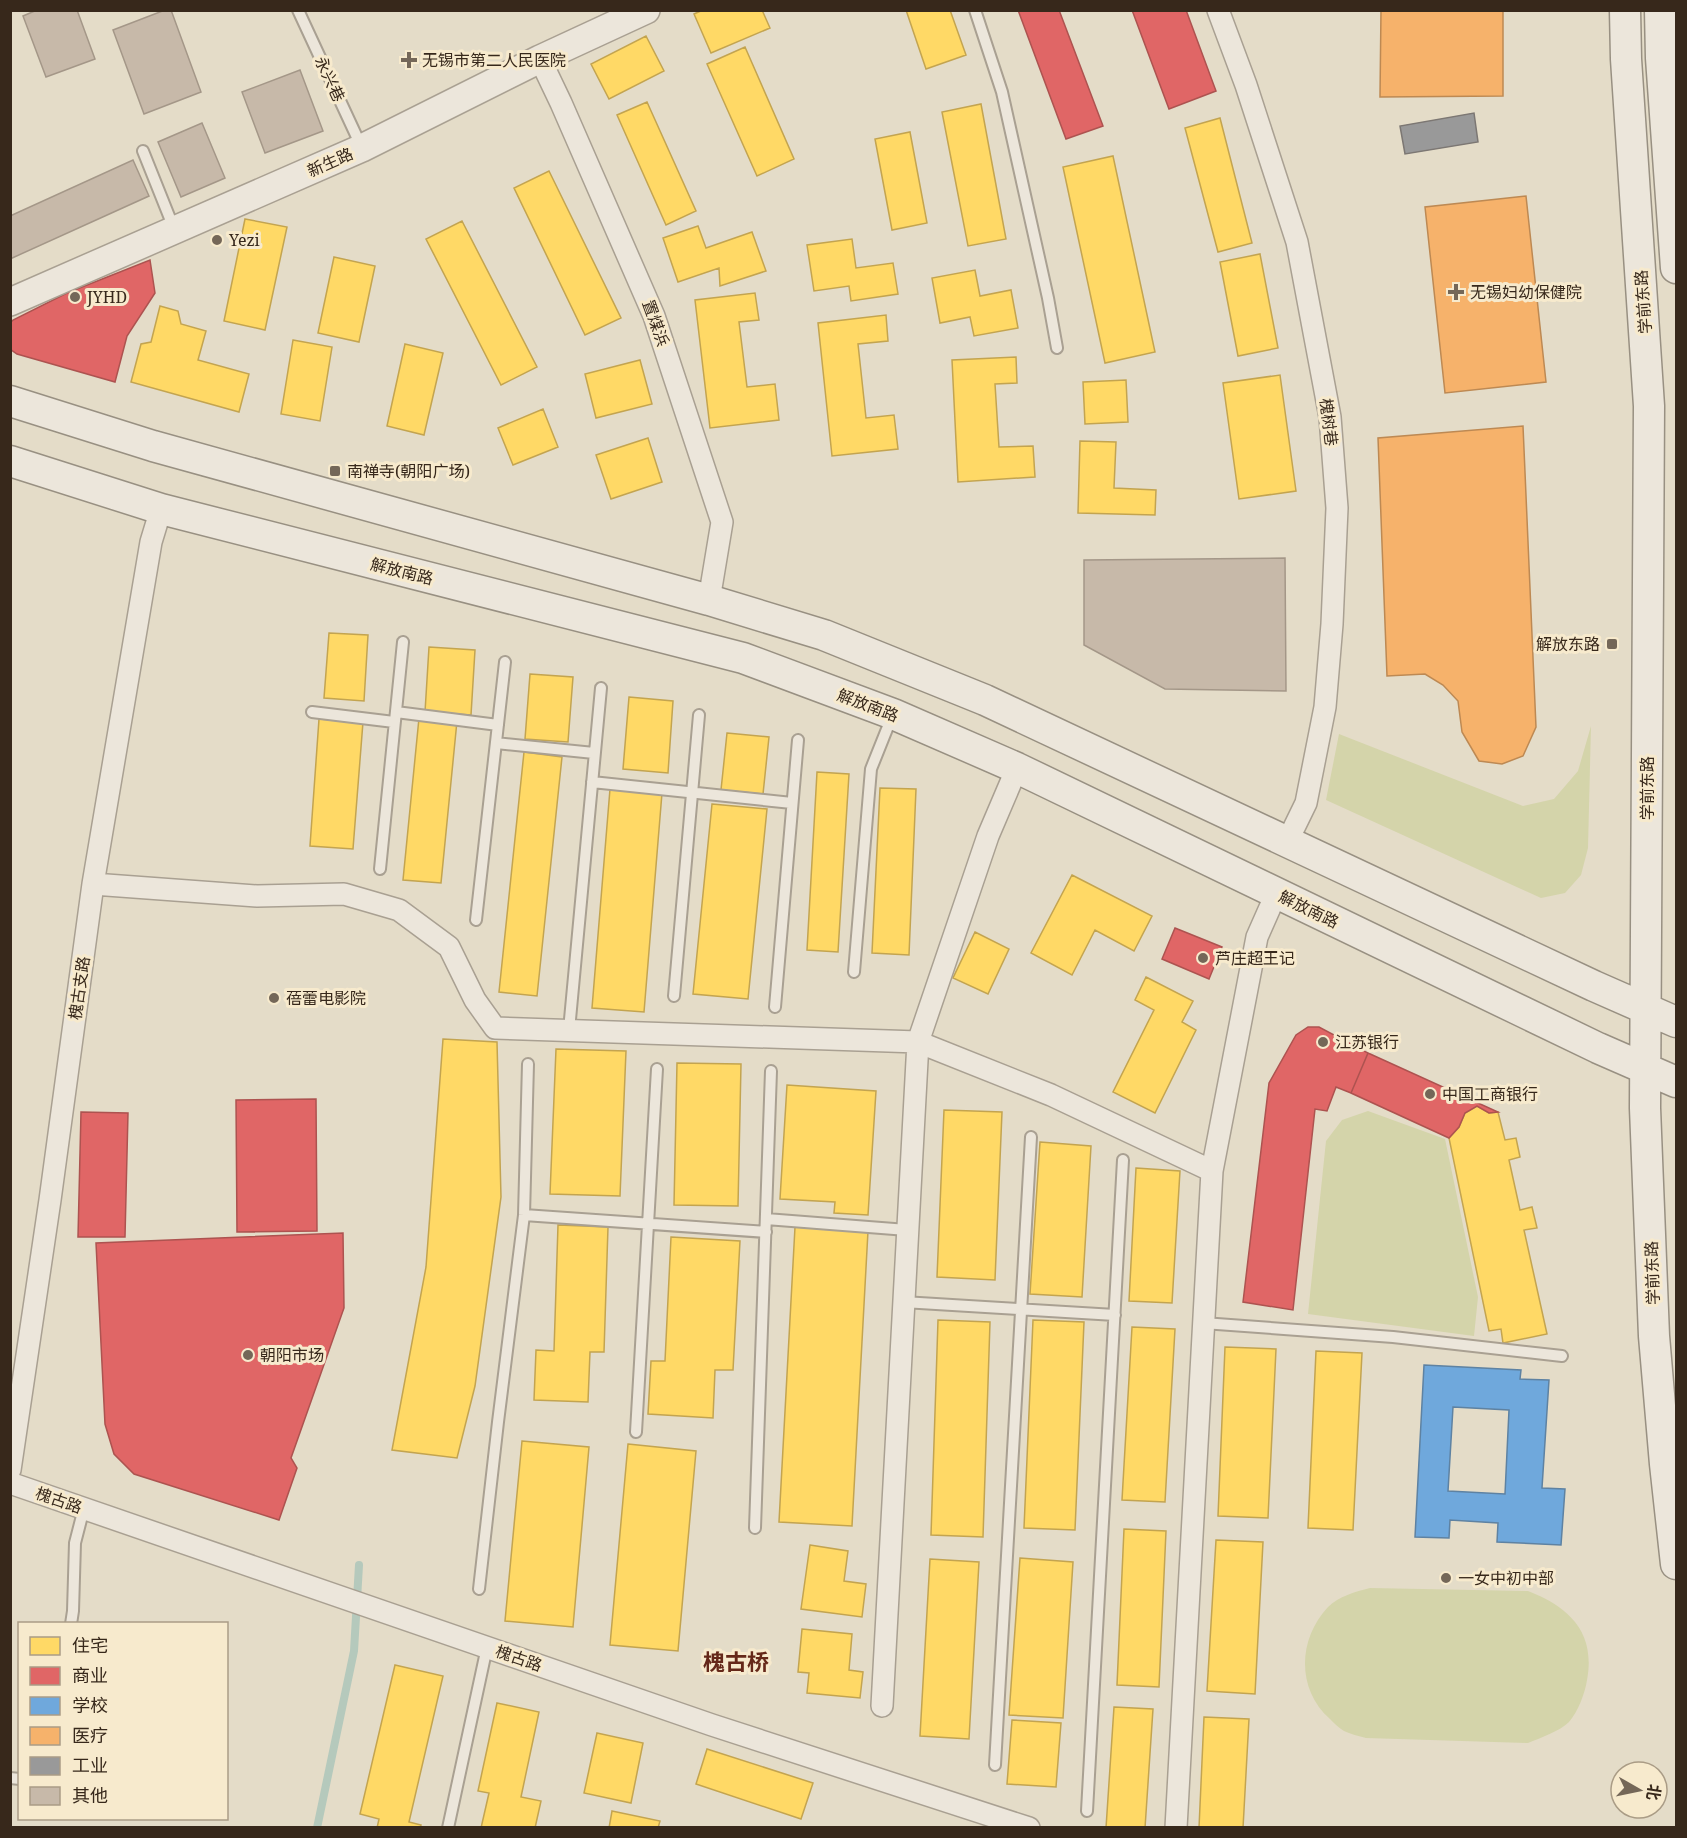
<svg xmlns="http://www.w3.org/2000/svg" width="1687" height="1838" viewBox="0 0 1687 1838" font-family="'Noto Serif','Noto Sans SC',serif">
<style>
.green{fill:#d4d4aa}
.homes{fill:#ffd966;stroke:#c3a450;stroke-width:1.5}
.shops{fill:#e06666;stroke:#ad5350;stroke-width:1.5}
.schools{fill:#6fa8dc;stroke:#5e82a2;stroke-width:1.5;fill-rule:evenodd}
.health{fill:#f6b26b;stroke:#bd8953;stroke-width:1.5}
.industry{fill:#999;stroke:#7c7773;stroke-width:1.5}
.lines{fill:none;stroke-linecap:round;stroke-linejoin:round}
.stream{stroke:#b5c9bc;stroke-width:8}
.building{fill:#c7b9a9;stroke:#a49788;stroke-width:1.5}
.service-casing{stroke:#a9a092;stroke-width:14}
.minor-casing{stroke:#a9a092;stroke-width:24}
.tertiary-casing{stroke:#a9a092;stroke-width:30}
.secondary-casing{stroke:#989082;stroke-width:33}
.service{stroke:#ece6db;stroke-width:10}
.minor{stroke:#ece6db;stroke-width:21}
.tertiary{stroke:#ece6db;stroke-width:27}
.secondary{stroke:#ece6db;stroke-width:30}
.poi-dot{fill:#746758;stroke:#f7eacd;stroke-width:2}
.labels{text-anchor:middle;stroke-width:6;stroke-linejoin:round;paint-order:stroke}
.poi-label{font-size:16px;fill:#37281b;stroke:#f7eacd;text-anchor:start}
.street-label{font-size:16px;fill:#37281b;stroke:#f7eacd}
.district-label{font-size:22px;font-weight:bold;fill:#652819;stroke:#f7eacd}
</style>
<rect width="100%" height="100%" fill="#e4dcc8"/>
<!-- green -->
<path class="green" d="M1591,726L1588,848L1581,875L1565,893L1541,898L1326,800L1339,734L1523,806L1554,799L1578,771Z
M1368,1111L1445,1139L1478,1297L1474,1336L1308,1314L1326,1141L1342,1120Z
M1370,1588L1528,1591C1569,1607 1596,1632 1587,1680C1585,1693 1578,1712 1569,1722C1560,1731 1540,1738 1528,1743L1366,1738C1359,1736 1350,1734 1344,1731C1339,1728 1334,1723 1330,1719C1296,1689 1298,1639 1328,1607C1339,1596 1355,1592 1370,1588Z"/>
<!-- homes -->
<path class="homes" d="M703,10H762L770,28L711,53L694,14Z
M906,10H950L966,55L926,69Z
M646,36L664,71L609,99L591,64Z
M745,47L794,159L757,176L707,64Z
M647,102L696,211L666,225L617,115Z
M981,104L1006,239L968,246L942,112Z
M1220,118L1252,243L1218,252L1185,128Z
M910,132L927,223L892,230L875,139Z
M1113,156L1155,352L1105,363L1063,167Z
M549,171L621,318L585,335L514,188Z
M245,219L287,227L265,330L224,321Z
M462,221L537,367L501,385L426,239Z
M698,226L706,248L752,232L766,271L720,286L719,268L678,282L663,238Z
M852,239L856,268L893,263L898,294L851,301L849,286L814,291L807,245Z
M1260,254L1278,348L1238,356L1220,262Z
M334,257L375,266L359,342L318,333Z
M975,270L980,296L1011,290L1018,328L974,336L970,317L940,323L932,278Z
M755,293L759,320L739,322L747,387L775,384L779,420L710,428L695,300Z
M160,306L178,311L181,324L206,331L198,360L249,374L239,412L131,382L141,344L151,342Z
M886,315L888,341L858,344L866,418L894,415L898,449L832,456L818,323Z
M293,340L332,347L320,421L281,414Z
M405,344L443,353L424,435L387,426Z
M1016,357L1017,383L995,384L999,447L1033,446L1035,477L958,482L952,360Z
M640,360L652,404L596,418L585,374Z
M1280,375L1296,491L1239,499L1223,383Z
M1126,380L1128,422L1085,424L1083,382Z
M543,409L558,447L513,465L498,428Z
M648,438L662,482L611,499L596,455Z
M1080,441L1116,442L1114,488L1156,490L1155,515L1078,513Z
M329,633L368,635L364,701L324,698Z
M429,647L475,650L471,715L425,712Z
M530,674L573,677L568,742L525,739Z
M629,697L673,701L668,773L623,769Z
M419,718L457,721L441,883L403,880Z
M319,719L363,722L353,849L310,846Z
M727,733L769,737L763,794L721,790Z
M524,752L562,757L537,996L499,992Z
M817,772L849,774L838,952L807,950Z
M880,788L916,789L909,955L872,953Z
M610,789L662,793L644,1012L592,1008Z
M712,804L767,809L748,999L693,994Z
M1072,875L1152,916L1134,951L1095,930L1072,975L1031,953Z
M975,932L1009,949L988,994L953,978Z
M1146,977L1193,1001L1182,1022L1196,1030L1155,1113L1113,1092L1154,1010L1135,1000Z
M443,1039L497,1042L501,1197L475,1386L457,1458L392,1450L426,1267Z
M556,1049L626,1051L620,1196L550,1194Z
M677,1063L741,1064L738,1206L674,1205Z
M787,1085L876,1091L868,1215L834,1213L835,1202L780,1199Z
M1477,1106L1489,1113L1498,1112L1505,1140L1516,1138L1520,1157L1509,1160L1520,1210L1532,1207L1537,1228L1524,1230L1547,1334L1503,1343L1501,1329L1489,1331L1449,1138L1459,1127L1465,1113Z
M944,1110L1002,1112L995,1280L937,1277Z
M1040,1142L1091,1146L1082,1297L1030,1294Z
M1136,1168L1180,1171L1172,1303L1129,1301Z
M558,1225L608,1227L604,1352H590L588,1402L534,1400L536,1350L554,1351Z
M795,1227L868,1231L852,1526L779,1522Z
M671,1237L740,1241L733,1370H715L713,1418L648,1414L651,1361H665Z
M938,1320L990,1322L983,1537L931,1535Z
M1033,1320L1084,1322L1075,1530L1024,1528Z
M1132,1327L1175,1329L1165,1502L1122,1500Z
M1225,1347L1276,1349L1268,1518L1218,1516Z
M1316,1351L1362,1353L1353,1530L1308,1528Z
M522,1441L589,1447L573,1627L505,1621Z
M628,1444L696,1451L678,1651L610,1645Z
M1124,1529L1166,1531L1159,1687L1117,1685Z
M1216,1540L1263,1542L1255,1694L1207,1691Z
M810,1545L848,1551L844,1581L866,1584L862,1617L801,1609Z
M1020,1558L1073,1562L1063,1718L1009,1715Z
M930,1559L979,1562L969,1739L920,1736Z
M802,1629L852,1634L849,1670L863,1672L860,1698L807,1693L809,1673L798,1672Z
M395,1665L443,1676L409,1822L421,1825L420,1828H377L379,1819L360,1814Z
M497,1703L539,1712L521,1797L541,1801L535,1828H481L489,1793L478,1791Z
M1114,1707L1153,1709L1145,1828H1106Z
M1204,1717L1249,1719L1243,1828H1199Z
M1012,1720L1061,1723L1056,1787L1007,1784Z
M597,1733L643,1743L631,1803L584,1793Z
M707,1749L813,1783L801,1819L696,1784Z
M612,1811L660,1821L658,1828H609Z"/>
<!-- shops -->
<path class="shops" d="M1018,10H1059L1103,126L1066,139Z
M1132,10H1186L1216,91L1169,109Z
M150,260L155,293L127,336L115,382L17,354L10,349V323L13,320L67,293Z
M1175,928L1222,947L1209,979L1162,959Z
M1308,1027H1319L1368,1053L1351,1093L1336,1087L1327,1111L1315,1109L1293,1310L1243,1302L1269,1083L1296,1035Z
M1368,1053L1498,1112L1489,1113L1477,1106L1465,1113L1459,1127L1449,1138L1351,1093Z
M316,1099L317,1231L237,1232L236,1100Z
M81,1112L128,1113L125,1237H78Z
M343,1233L344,1308L291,1458L297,1468L279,1520L134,1474L114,1454L105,1424L96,1243Z"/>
<!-- schools -->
<path class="schools" d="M1424,1365L1521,1370L1520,1379L1549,1380L1542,1488L1565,1489L1561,1545L1497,1542L1498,1523L1450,1520L1449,1538L1415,1537ZM1453,1407L1509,1410L1505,1494L1448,1491Z"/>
<!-- health -->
<path class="health" d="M1381,10H1503V96L1380,97Z
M1526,196L1546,382L1445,393L1425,207Z
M1523,426L1536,727L1523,756L1502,764L1479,761L1462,732L1458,701L1443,685L1425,674L1387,676L1378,438Z"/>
<!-- industry -->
<path class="industry" d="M1474,113L1478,142L1405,154L1400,126Z"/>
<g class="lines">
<!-- stream -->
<path class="stream" d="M317,1828L354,1651L359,1565"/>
</g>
<!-- building -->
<path class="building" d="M37,10H77L95,59L46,77L23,16Z
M165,10H171L201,92L144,114L113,30Z
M300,70L323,131L265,153L242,92Z
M202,123L225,178L181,197L158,142Z
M133,160L149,196L10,259V216Z
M1285,558L1286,691L1165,689L1084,645V560Z"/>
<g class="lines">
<defs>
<path id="service" d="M298,10L362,148
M975,10L1002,92L1048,298L1057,348
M143,151L175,231
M312,712L394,722
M396,712L498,725
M496,743L594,753
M592,782L792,803
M380,869L403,642
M476,920L505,662
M854,972L871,769L893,714
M674,996L699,715
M775,1007L798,740
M569,1030L601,688
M524,1215L766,1232
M766,1219L907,1230
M903,1302L1115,1315
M1203,1323L1393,1337L1562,1356
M636,1432L657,1069
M755,1528L771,1071
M479,1589L498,1422L524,1215L528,1064
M71,1624L73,1611L75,1543L84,1508
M995,1765L1031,1137
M10,1778L20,1779
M1087,1811L1123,1160
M448,1828L487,1647"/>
<path id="minor" d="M1218,10L1246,85L1297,242L1330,417L1337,508L1332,624L1325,707L1306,803L1287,842
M540,59L561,103L654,316L722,522L709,600
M93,884L257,896L344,894L399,910L449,947L475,1000L495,1028L918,1042L1051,1095L1212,1171L1176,1828
M1212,1171L1257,937L1276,894
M10,1470L50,1200L93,884L151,542L161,509
M10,1483L712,1725L1029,1828
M882,1706L918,1042L988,836L1017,768"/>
<path id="tertiary" d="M10,302L362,148L540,59L646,10"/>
<path id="secondary" d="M1625,10L1626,59L1649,406L1645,1108L1654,1336L1665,1464L1676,1564
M1660,10L1661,58L1676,268
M10,401L153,446L709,600L824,635L985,700L1594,986L1676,1022
M10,461L161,509L743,658L893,714L1017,768L1598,1048L1676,1082"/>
</defs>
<!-- service casing -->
<use href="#service" class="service-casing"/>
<!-- minor casing -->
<use href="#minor" class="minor-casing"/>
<!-- tertiary casing -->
<use href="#tertiary" class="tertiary-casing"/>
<!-- secondary casing -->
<use href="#secondary" class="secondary-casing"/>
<!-- service -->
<use href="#service" class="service"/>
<!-- minor -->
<use href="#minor" class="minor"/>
<!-- tertiary -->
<use href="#tertiary" class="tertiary"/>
<!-- secondary -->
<use href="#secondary" class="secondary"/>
</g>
<!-- markers -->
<g class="poi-dot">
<path d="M406 51h6v6h6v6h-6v6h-6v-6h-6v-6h6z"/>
<circle cx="217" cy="240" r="6"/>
<path d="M1453 283h6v6h6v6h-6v6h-6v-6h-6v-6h6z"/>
<circle cx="75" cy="297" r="6"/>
<rect x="329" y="465" width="12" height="12" rx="3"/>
<rect x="1606" y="638" width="12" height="12" rx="3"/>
<circle cx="1203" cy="958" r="6"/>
<circle cx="274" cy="998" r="6"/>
<circle cx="1323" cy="1042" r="6"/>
<circle cx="1430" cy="1094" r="6"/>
<circle cx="248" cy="1355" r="6"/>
<circle cx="1446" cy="1578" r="6"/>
</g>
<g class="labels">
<!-- poi labels -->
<g class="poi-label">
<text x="422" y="66">无锡市第二人民医院</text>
<text x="229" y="246">Yezi</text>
<text x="1470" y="298">无锡妇幼保健院</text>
<text x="87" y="303">JYHD</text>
<text x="347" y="477">南禅寺(朝阳广场)</text>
<text x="1600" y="650" text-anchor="end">解放东路</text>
<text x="1215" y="964">芦庄超王记</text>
<text x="286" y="1004">蓓蕾电影院</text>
<text x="1335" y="1048">江苏银行</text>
<text x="1442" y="1100">中国工商银行</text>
<text x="260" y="1361">朝阳市场</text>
<text x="1458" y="1584">一女中初中部</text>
</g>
<!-- street labels -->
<g class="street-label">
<text transform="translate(330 79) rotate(65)" y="6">永兴巷</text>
<text transform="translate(330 162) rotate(-24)" y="6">新生路</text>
<text transform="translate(1643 302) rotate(-94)" y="6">学前东路</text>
<text transform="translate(656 323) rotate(70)" y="6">置煤浜</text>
<text transform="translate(1329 422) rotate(83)" y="6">槐树巷</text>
<text transform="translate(402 571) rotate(14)" y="6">解放南路</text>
<text transform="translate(868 705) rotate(21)" y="6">解放南路</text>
<text transform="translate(1647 788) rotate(-90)" y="6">学前东路</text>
<text transform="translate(1309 909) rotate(26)" y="6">解放南路</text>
<text transform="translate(79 988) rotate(-82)" y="6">槐古支路</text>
<text transform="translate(1652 1273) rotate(-92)" y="6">学前东路</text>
<text transform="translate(59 1500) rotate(19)" y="6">槐古路</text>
<text transform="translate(519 1658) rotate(19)" y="6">槐古路</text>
</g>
<!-- district labels -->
<g class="district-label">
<text x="736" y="1670">槐古桥</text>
</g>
</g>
<!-- border -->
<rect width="1687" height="1838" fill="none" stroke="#37281b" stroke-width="24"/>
<!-- legend -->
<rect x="18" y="1622" width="210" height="198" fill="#f7eacd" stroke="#aa9c86" stroke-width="1.5"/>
<rect x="30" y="1637" width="30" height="18" fill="#ffd966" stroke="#aa9c86" stroke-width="1.5"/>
<text x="72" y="1652" font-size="18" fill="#37281b">住宅</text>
<rect x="30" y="1667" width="30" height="18" fill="#e06666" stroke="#aa9c86" stroke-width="1.5"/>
<text x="72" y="1682" font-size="18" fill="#37281b">商业</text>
<rect x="30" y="1697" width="30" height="18" fill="#6fa8dc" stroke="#aa9c86" stroke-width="1.5"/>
<text x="72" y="1712" font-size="18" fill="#37281b">学校</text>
<rect x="30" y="1727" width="30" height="18" fill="#f6b26b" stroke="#aa9c86" stroke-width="1.5"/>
<text x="72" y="1742" font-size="18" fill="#37281b">医疗</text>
<rect x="30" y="1757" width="30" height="18" fill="#999999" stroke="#aa9c86" stroke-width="1.5"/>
<text x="72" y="1772" font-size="18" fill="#37281b">工业</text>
<rect x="30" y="1787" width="30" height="18" fill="#c7b9a9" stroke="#aa9c86" stroke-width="1.5"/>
<text x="72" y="1802" font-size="18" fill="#37281b">其他</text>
<!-- north arrow -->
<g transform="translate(1639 1790) rotate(99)"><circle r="28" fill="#f7eacd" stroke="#aa9c86" stroke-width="1.5"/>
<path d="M0-4.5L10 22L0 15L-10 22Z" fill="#746758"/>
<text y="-9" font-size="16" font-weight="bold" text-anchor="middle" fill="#37281b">北</text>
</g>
</svg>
